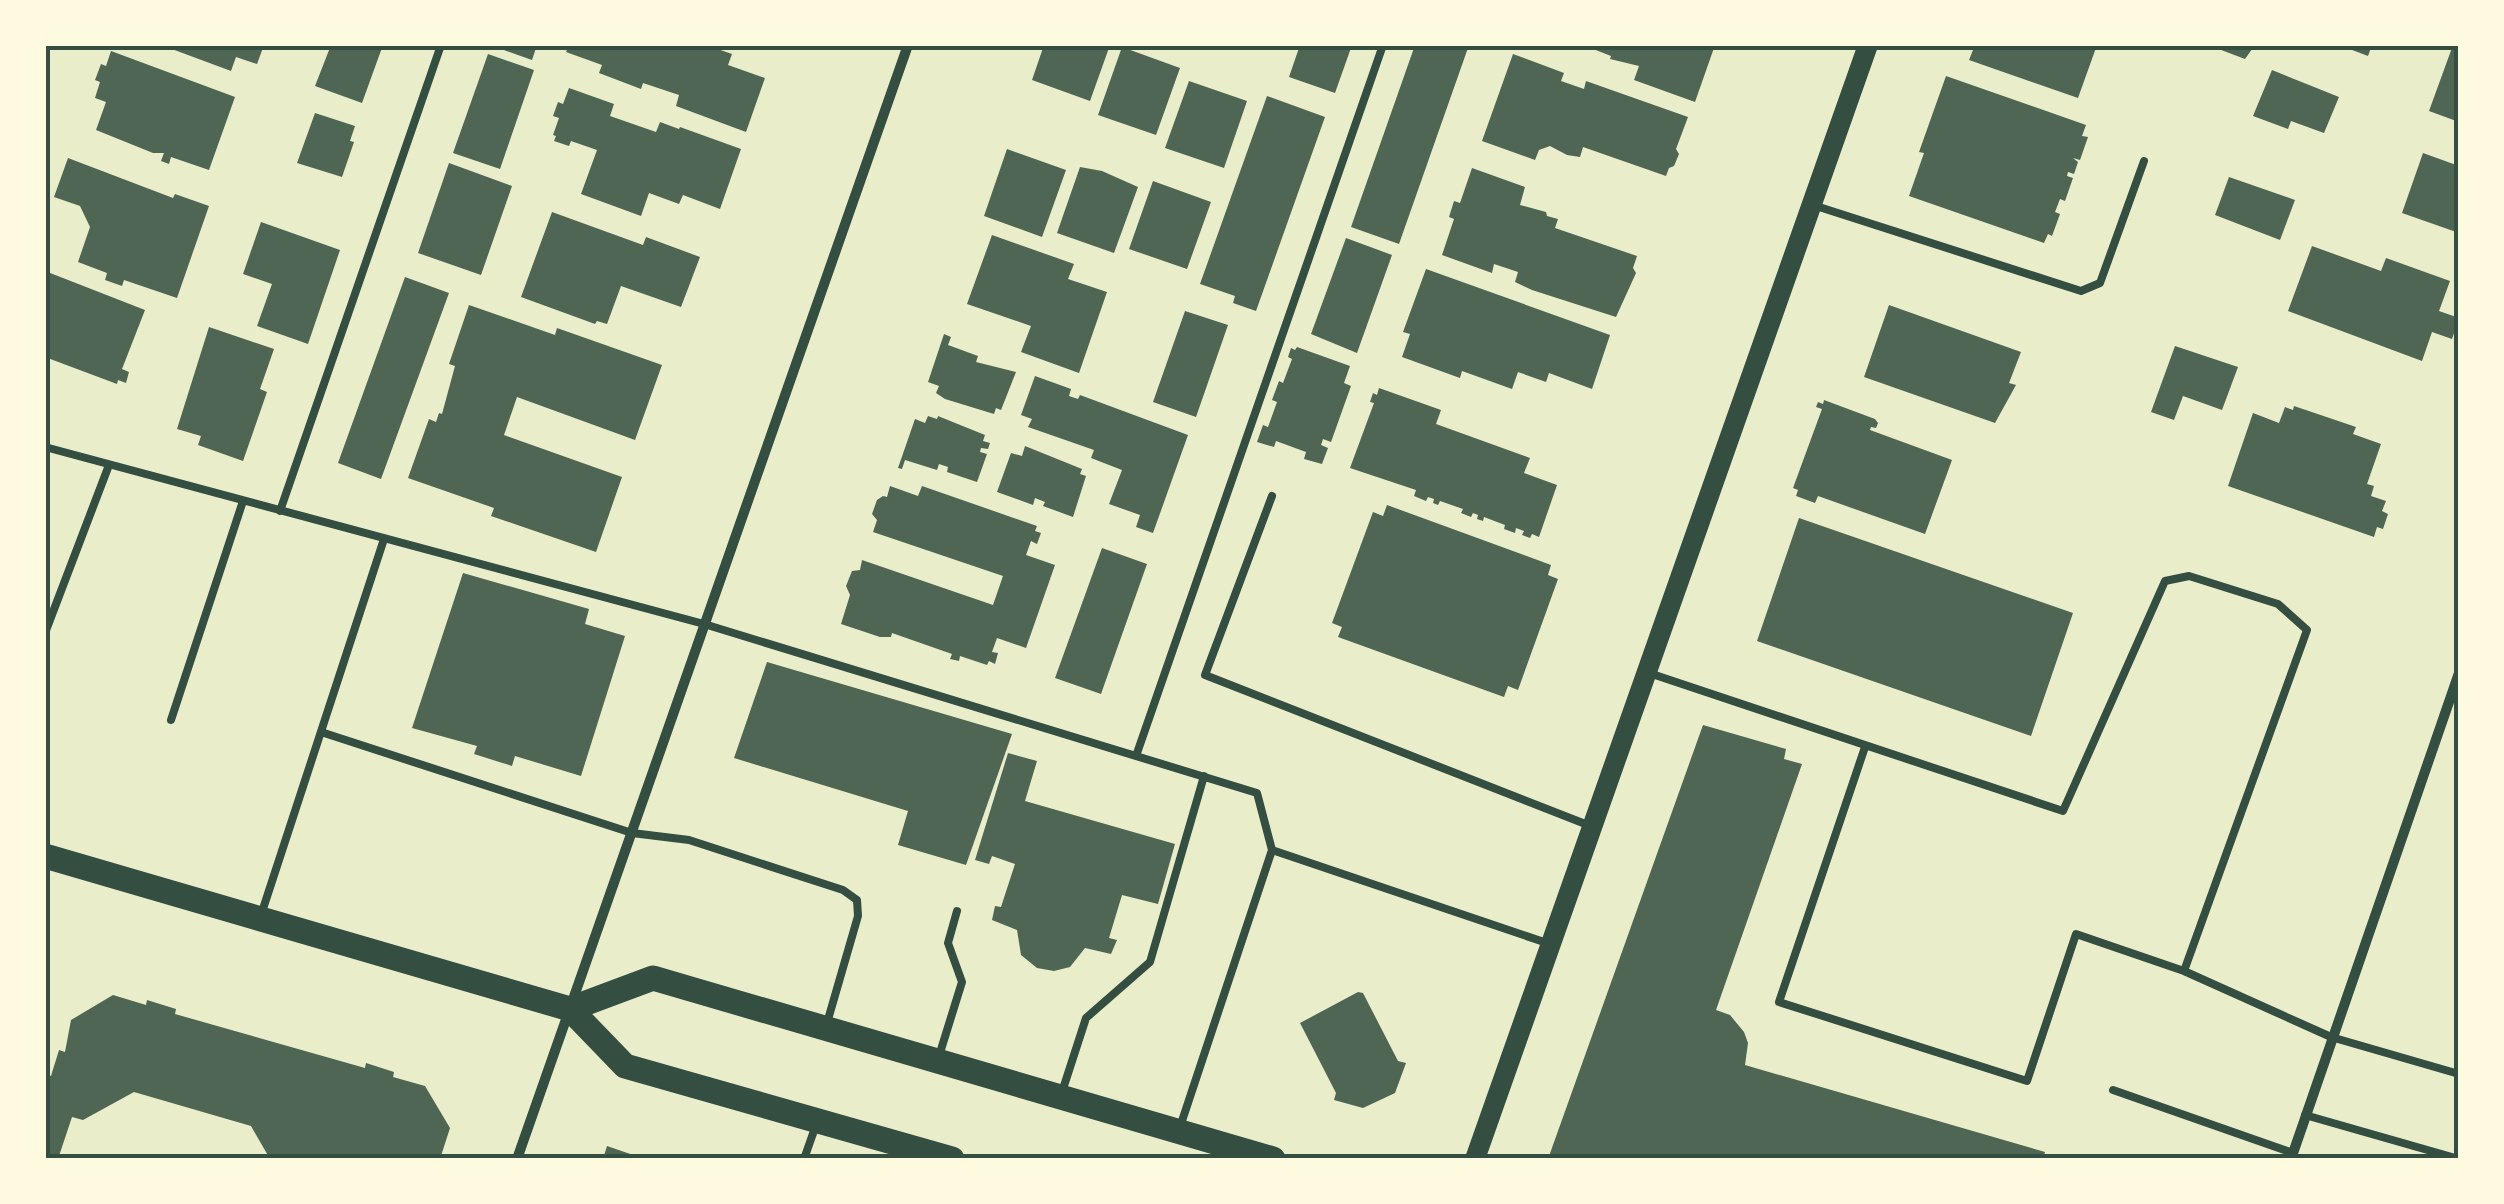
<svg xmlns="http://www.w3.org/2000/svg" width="2504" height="1204" viewBox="0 0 2504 1204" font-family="'Alegreya Sans',sans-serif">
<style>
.building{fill:#4f6655}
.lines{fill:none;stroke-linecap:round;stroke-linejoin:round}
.service{stroke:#344e41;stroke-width:8}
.minor{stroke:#344e41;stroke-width:10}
.secondary{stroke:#344e41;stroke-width:20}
.primary{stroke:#344e41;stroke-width:25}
.neatline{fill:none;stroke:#344e41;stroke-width:4}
</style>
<rect width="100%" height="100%" fill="#e9edc9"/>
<!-- building -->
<path class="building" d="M161,45H264L257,64L236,57L231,71Z
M331,45H383L362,103L315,86Z
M490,45H537L532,60Z
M569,45H706L732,54L728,65L765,78L746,132L676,106L679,95L643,83L641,89L599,73L602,65L566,52Z
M1044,45H1110L1090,101L1032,80Z
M1300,45H1352L1335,93L1289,77Z
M1415,45H1469L1399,244L1351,227Z
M1583,45H1715L1695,102L1634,80L1639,66L1610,59L1611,56Z
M1975,45H2097L2078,98L1969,60Z
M2208,45H2255L2245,59Z
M2339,45H2372L2368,56Z
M2453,45H2459V122L2429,111Z
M1122,47L1180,68L1156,135L1098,115Z
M111,51L235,97L209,170L171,157L169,164L161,161L164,153H153L96,130L106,102L95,98L100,82L95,80L101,64L106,66Z
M488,54L534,70L500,169L453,153Z
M1513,54L1564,73L1561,81L1584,89L1586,81L1688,117L1676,149L1679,154L1674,166L1669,168L1666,176L1583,147L1580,157L1567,155L1550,146L1539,150L1535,160L1482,141Z
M2272,70L2339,97L2324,133L2291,121L2288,129L2253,116Z
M1946,76L2086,125L2082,136L2088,137L2080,160L2073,158L2078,162L2074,174L2068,172L2067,176L2073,178L2065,201L2060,199L2055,212L2060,214L2052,236L2048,234L2044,243L1909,196L1924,153L1919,152Z
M1189,81L1247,101L1224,168L1165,148Z
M569,88L614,104L610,116L656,132L660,122L679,129L680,127L741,149L720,209L683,195L679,204L649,193L641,216L581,194L597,150L571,141L569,146L554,141L556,136L553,135L559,118L553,116L558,102L563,104Z
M1267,96L1325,117L1256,311L1233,303L1235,296L1200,284Z
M315,113L355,126L350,141L354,142L342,177L297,163Z
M1007,149L1066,170L1042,237L984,216Z
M2423,153L2459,166V233L2402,213Z
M68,158L173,198L175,194L209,206L177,298L124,280L122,286L105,280L107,273L78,262L90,227L80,206L54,197Z
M449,163L512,186L481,275L418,253Z
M1080,167L1102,171L1138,187L1114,253L1057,233Z
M1472,168L1525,187L1520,205L1546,212L1547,216L1558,219L1555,228L1637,256L1633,268L1636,273L1616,317L1532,290L1515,282L1518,272L1494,264L1492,273L1442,255L1454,219L1449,217L1454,201L1460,203Z
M2229,177L2295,200L2280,240L2215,215Z
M1153,181L1211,202L1187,269L1129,249Z
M552,212L643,245L646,237L700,257L681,307L621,286L607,324L597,321L595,324L521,297Z
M261,222L340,250L308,344L257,326L272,284L243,274Z
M992,235L1074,264L1068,279L1107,292L1079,373L1021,352L1031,326L967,304Z
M1346,238L1392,255L1357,353L1311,334Z
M2312,246L2381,271L2386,258L2450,281L2439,311L2459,318L2452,339L2432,332L2422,361L2288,311Z
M1426,269L1610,335L1592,389L1549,373L1546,382L1518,372L1512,389L1462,371L1460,378L1402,357L1410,334L1403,332Z
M45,271L145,310L122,369L129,372L126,383L118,380L117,384L45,357Z
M405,277L449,293L381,479L338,463Z
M469,305L555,335L557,328L662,365L635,440L517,397L504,435L622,477L596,552L491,516L494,508L408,478L429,419L436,422L439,413L442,414L455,366L449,364Z
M1889,305L2021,352L2009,383L2016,385L1995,423L1864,377Z
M1185,311L1228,325L1196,417L1153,402Z
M209,327L274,349L260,389L267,392L243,461L198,445L201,436L177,429Z
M944,334L951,337L948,345L978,356L976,362L1016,372L1001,410L996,408L994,414L945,399L936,393L939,386L928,382Z
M2175,346L2238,367L2222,410L2183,396L2174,420L2151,412Z
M1297,347L1350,366L1344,383L1351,386L1331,442L1323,439L1321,445L1328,448L1322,464L1304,459L1306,452L1276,441L1274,447L1257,442L1263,425L1268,427L1277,402L1272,400L1279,381L1283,383L1292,359L1288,357L1291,348L1295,350Z
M1035,376L1071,389L1069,396L1078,399L1080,395L1188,435L1153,533L1136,527L1140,515L1109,504L1122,470L1091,458L1094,450L1028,427L1032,419L1021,415Z
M1379,388L1441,410L1436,424L1530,458L1524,473L1557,485L1539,537L1532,534L1530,538L1522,535L1524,531L1516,528L1515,533L1504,529L1505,525L1484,517L1483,521L1477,519L1478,515L1473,513L1471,517L1461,513L1463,509L1440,501L1438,505L1433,503L1434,499L1428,497L1426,501L1414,496L1416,490L1350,468L1374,403L1370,402L1373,393L1377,395Z
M1824,400L1875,419L1878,423L1876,428L1871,427L1870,430L1952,460L1925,534L1818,496L1815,503L1796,496L1798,490L1793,488L1822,409L1816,407L1818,402L1823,404Z
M2294,406L2356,427L2353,434L2381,444L2367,484L2374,486L2371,496L2386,501L2382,511L2388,514L2383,529L2377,527L2374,537L2228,486L2253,413L2279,423L2285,407L2293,410Z
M928,416L937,419L938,416L985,435L983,441L990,443L988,449L981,448L980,452L987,454L977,482L947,472L948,467L939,464L937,470L905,460L902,469L898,468L915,419L925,423Z
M1025,446L1082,469L1080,474L1086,476L1073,517L1043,506L1045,502L1035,498L1033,505L997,492L1011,453L1022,456Z
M890,486L918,496L922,486L1037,526L1035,531L1041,533L1037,544L1031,541L1026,555L1055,565L1026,648L997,638L992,652L998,653L995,664L989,661L987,665L960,656L959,661L950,659L952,654L892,633L891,637H880L841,624L850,595L846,586L852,571L860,570L862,560L993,605L1003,576L873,532L877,520L872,514L877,500L883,496L887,497Z
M1387,505L1551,565L1548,575L1558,579L1518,690L1508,686L1504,697L1338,637L1342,627L1332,623L1373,512L1383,516Z
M1799,518L2073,613L2031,736L1757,641Z
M1102,548L1147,564L1101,694L1055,678Z
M463,573L589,609L585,624L625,636L581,776L515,756L512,766L474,754L477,746L412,728Z
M767,662L1012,734L966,865L898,845L908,811L734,758Z
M1703,725L1786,749L1784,759L1802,764L1716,1010L1730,1015L1744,1032L1748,1043L1745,1065L2045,1152L2043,1159H1548Z
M1008,753L1037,761L1025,801L1175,844L1158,904L1122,895L1109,938L1117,940L1111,954L1085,948L1070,967L1054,971L1037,968L1021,955L1017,930L992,920L995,906L1001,907L1015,864L992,856L989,864L975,860Z
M1358,992L1363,993L1398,1061L1406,1063L1395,1093L1363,1108L1334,1100L1336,1093L1300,1023Z
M113,995L146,1005L147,1000L176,1009L175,1014L365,1068L366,1063L394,1072L393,1077L425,1086L450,1128L440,1159H270L251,1126L134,1092L83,1120L72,1117L58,1159H45V1121L49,1110L45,1109V1074L51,1076L59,1050L65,1052L71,1020Z
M607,1146L642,1158V1159H603Z"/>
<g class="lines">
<!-- service -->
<path class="service" d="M1816,206L2081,291L2100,283L2144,161
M45,447L704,624L1257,793L1272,850
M1272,496L1205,675L1588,825
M280,511L441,45
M45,633L109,465
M1649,673L2063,811L2165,581L2189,576L2278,604L2307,630L2184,971L2331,1037L2459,1074
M171,720L243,501
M321,732L632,833L689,840L843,890L857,900L858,916L827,1023
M1865,747L1779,1002L2027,1081L2076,934L2184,971
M1136,756L1383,45
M261,915L384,539
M939,1056L962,982L948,943L957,911
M2113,1090L2293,1153
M1062,1092L1086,1018L1150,962L1204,776
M2305,1115L2459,1159
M1180,1127L1272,850L1550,944
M804,1159L816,1125"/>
<!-- minor -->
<path class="minor" d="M517,1159L908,45
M2291,1159L2459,673"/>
<!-- secondary -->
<path class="secondary" d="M1475,1159L1868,45"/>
<!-- primary -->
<path class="primary" d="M45,856L570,1009L625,1066L952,1159
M570,1009L653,978L1273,1159"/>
</g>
<!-- border -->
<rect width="2504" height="1204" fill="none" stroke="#fefae0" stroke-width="95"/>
<rect x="48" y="48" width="2408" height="1108" class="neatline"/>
</svg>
